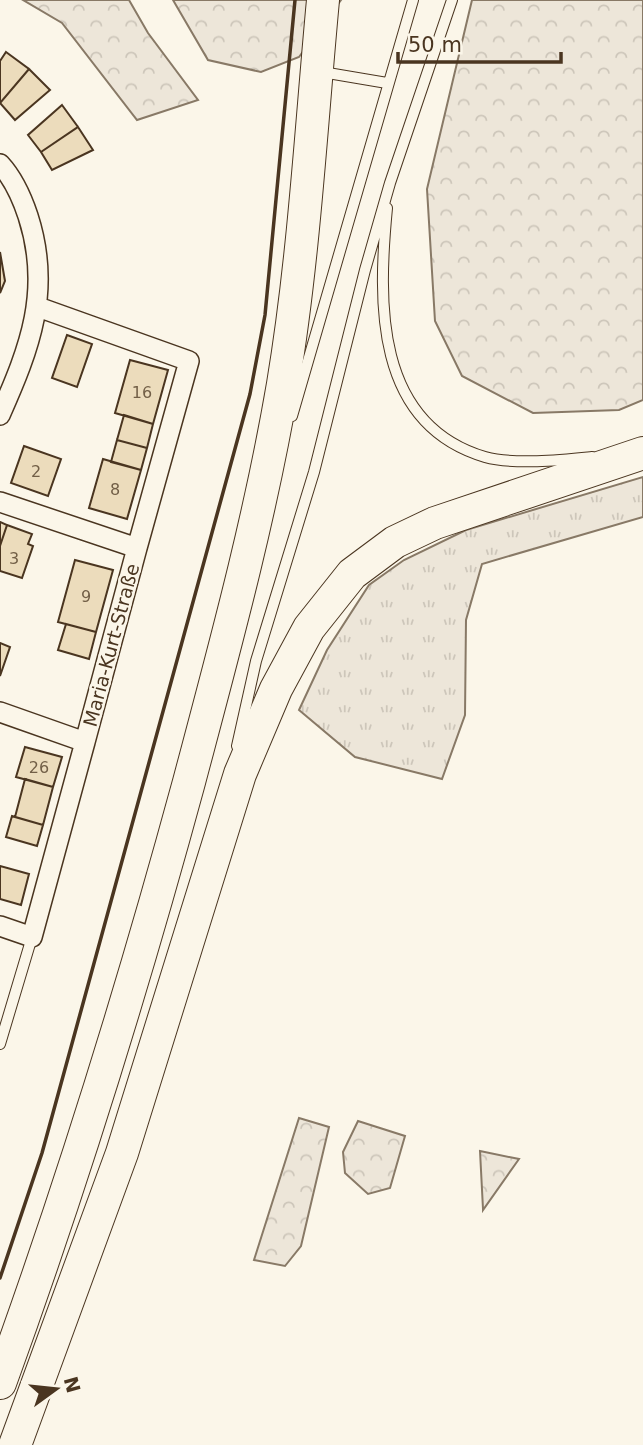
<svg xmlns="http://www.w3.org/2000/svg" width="643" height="1445" viewBox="0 0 643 1445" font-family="'DejaVu Sans',sans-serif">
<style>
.grass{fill:url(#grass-tufts);stroke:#887966;stroke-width:2}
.forest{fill:url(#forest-crowns);stroke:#887966;stroke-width:2}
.building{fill:#ecdcbc;stroke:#4a3520;stroke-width:2}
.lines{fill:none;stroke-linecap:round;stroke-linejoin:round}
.service-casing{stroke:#4a3520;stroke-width:12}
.minor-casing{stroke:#4a3520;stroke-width:22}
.primary-casing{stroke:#4a3520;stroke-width:34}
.service{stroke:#fbf6e9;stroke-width:10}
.minor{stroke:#fbf6e9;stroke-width:19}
.primary{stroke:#fbf6e9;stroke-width:32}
.wall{stroke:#4a3520;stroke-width:3.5}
.labels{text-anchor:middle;stroke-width:5;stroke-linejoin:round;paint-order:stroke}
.number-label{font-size:16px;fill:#725f47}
.street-label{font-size:19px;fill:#4a3520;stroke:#fbf6e9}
</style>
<defs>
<pattern id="grass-tufts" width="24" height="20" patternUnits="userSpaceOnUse" patternTransform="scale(1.75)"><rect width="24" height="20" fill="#ede6d9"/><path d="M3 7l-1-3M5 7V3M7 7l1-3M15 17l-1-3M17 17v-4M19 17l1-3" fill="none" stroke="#cdc6ba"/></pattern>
<pattern id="forest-crowns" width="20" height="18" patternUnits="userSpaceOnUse" patternTransform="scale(1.75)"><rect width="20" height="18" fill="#ede6d9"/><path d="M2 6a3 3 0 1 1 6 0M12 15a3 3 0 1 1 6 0" fill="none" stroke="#cdc6ba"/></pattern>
</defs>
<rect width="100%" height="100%" fill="#fbf6e9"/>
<!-- grass -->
<path class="grass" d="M643,477V517L482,564L466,620L465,715L442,779L355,757L299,710L327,650L369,585L404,560L466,530Z"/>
<!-- forest -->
<path class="forest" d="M23,0H129L148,33L198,100L137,120L62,23Z
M173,0H341L299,57L261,72L208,60Z
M472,0H643V400L619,410L533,413L462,376L435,321L427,189Z
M299,1118L329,1127L301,1246L285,1266L254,1260Z
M358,1121L405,1136L390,1188L368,1194L345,1173L343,1152Z
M480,1151L519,1159L483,1210V1209Z"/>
<!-- building -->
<path class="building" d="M6,52L29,69L0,103V61Z
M29,69L50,90L15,120L0,103Z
M62,105L78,127L41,152L28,135Z
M78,127L93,150L52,170L41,152Z
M0,252L5,281L0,293Z
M67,335L92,344L77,387L52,378Z
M130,360L168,370L153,424L115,413Z
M124,415L153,424L147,448L117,440Z
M117,440L147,448L141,470L111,462Z
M24,446L61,459L48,496L11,483Z
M103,459L141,470L127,519L89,508Z
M0,522L7,525L0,546Z
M7,525L32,534L28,544L33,546L22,578L0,571V546Z
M75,560L113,570L96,632L58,622Z
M66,624L96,632L89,659L58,650Z
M0,643L10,647L0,676Z
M25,747L62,757L53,787L16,777Z
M25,779L53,787L43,825L15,817Z
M12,816L43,825L37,846L6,837Z
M0,866L29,874L21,905L0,899Z"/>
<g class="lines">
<defs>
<path id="service" d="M322,72L387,83
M387,208C378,302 374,424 485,457C514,465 562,460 592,457
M292,416L413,0
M237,746L256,661L314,472L365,270L390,183L452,0
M0,1044L32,937"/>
<path id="minor" d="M0,164C13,178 22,198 28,216C52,290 30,348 0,415
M0,502L137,548L189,361L38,307
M0,712L85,742L32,937L0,926
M85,742L137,548"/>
<path id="primary" d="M0,1383C72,1185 134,984 189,782C224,650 260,519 283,384C304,258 311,128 323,0
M15,1445L122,1153L240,774L276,689L309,628L352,574L395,542L435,523L643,453"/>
</defs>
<!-- service casing -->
<use href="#service" class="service-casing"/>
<!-- minor casing -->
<use href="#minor" class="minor-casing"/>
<!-- primary casing -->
<use href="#primary" class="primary-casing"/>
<!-- service -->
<use href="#service" class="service"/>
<!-- minor -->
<use href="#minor" class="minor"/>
<!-- primary -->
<use href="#primary" class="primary"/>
<!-- wall -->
<path class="wall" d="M0,1278L42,1153L250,394L265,315L295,0"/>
</g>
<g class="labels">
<!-- number labels -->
<g class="number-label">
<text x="142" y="398">16</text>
<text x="36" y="477">2</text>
<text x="115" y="495">8</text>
<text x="14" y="564">3</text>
<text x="86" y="602">9</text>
<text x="39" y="773">26</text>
</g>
<!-- street labels -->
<g class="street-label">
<text transform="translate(111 645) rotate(-75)" y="7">Maria-Kurt-Straße</text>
</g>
</g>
<!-- north arrow -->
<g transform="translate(56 1389) rotate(75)" stroke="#fbf6e9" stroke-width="5" paint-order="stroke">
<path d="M0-5L12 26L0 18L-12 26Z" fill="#4a3520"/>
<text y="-10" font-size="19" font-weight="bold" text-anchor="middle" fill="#4a3520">N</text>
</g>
<!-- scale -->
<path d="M398 52v10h163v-10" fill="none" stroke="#4a3520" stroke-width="3.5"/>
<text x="408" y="52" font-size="21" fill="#4a3520" stroke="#fbf6e9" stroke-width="5" paint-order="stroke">50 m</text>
</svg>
